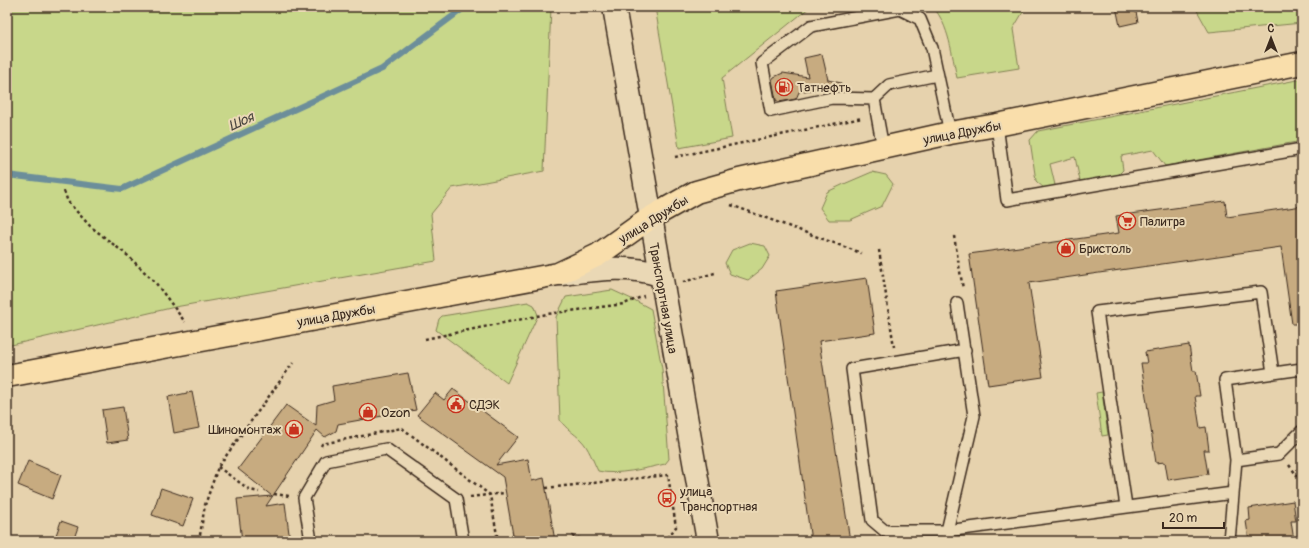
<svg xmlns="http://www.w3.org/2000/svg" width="1309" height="548" viewBox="0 0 1309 548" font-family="Pangolin,sans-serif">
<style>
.green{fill:#c8d78a;stroke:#828054}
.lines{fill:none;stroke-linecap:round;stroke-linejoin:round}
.stream{stroke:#6c8e9a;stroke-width:6}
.building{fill:#c7ab80;stroke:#3b2a1e}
.lane-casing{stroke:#3b2a1e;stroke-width:14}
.secondary-casing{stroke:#3b2a1e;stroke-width:25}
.primary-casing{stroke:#3b2a1e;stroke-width:25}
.path{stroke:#3b2a1e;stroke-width:2.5;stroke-dasharray:3 3;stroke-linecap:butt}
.lane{stroke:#ead8b5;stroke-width:11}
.secondary{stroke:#ead8b5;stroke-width:22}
.primary{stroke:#f9deab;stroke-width:22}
.labels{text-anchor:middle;stroke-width:4;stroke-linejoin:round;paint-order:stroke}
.poi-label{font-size:13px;fill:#3b2a1e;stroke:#ead8b5;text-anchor:start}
.street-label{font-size:13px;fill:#3b2a1e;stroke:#ead8b5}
.water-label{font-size:14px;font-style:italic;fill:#47433d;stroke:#ead8b5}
</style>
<rect width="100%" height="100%" fill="#e6d2ad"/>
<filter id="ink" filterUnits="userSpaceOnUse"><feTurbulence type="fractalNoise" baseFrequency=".025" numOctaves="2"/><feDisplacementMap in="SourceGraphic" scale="8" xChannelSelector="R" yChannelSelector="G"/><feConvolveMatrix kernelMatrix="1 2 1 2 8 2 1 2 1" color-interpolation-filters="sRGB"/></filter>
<g filter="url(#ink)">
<!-- green -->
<path class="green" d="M7,7H551L544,171L452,188L431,214L436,261L175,307L7,346Z
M655,7H810L722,78L732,138L679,148Z
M933,7H1026L1013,29L1019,68L957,78C952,55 949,25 933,7Z
M1195,7H1302V23L1209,32Z
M1302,79V141L1165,166L1153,150L1121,156L1123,170L1117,176L1080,181L1075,157L1050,164L1055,185L1045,189L1036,181L1030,140L1038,131Z
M872,172L886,175L893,184L882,206L850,220H829L820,208L827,192L844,184Z
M750,243L765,246L770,256L762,269L748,280L730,274L725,263L732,250Z
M612,290L636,301L651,309L662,369L669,459L665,464C647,468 616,476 598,471C593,461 589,448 581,440C574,433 566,429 560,420L556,317L566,297Z
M528,302L534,305L538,315L507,383L436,330L439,319L442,316Z
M1102,392L1108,435L1102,436L1096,393Z"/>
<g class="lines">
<!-- stream -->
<path class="stream" d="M7,175L122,189L382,69L465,7"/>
</g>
<!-- building -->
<path class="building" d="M1116,7H1135L1138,22L1120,26Z
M822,54L828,80L841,83V84L799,92L796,99L779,102L776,100L772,80L774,77L783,73L808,77L804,58Z
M1225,201L1227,217L1302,206V324H1292L1281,247L1029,283L1043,377L988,385L969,254L1119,233L1116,216Z
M867,278L875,333L819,341L850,541H811L776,291Z
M1189,345L1193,371H1196L1200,396H1195L1200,428L1206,427L1209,450H1204L1208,474L1168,480L1165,462L1156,463L1141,363H1147L1145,352Z
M408,373L416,410L338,424L336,431L325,437L317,430L266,506L285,503L290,541H242L237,499L272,496L238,469L286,405L316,426L317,405L334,400L332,386Z
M453,389L518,437L496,465L528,459L532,481L544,478L555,541H514L503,477L417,415L435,393L444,400Z
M192,392L199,428L174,433L168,397Z
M123,407L128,440L107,443L102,410Z
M28,461L61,475L52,499L18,485Z
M161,488L193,499L183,526L152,515Z
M1293,501L1296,521H1291L1294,541H1249L1246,521L1250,520L1249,508Z
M61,521L78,527L73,541H54Z"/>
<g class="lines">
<defs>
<path id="lane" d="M874,99L889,85L937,75
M997,125L1007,200L1302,149
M883,148L874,99L832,98L771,111L762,63L811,26L900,9L920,19L932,48L950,133
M965,350L852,369L872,520L885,531H947L1233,493
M1302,369L1225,380L1236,460L1279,454L1302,431
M1126,506L1097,312L1261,292L1273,373
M311,541L304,498L326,461L386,449L456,499L463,541
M948,541L947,531L974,416L957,303
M1229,541L1236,460"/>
<path id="secondary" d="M614,7L708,541
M561,274C595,270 626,264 660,275"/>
<path id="primary" d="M7,376L558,274L598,255L650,218L696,192L739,180L950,133L997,125L1302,63"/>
</defs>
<!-- lane casing -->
<use href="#lane" class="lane-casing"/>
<!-- secondary casing -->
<use href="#secondary" class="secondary-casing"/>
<!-- primary casing -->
<use href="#primary" class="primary-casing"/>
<!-- path -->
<path class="path" d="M675,157L862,118
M64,191L68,202L90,226L127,255L155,282L185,322
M731,205L861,253
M954,236L963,289
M879,250L894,347
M683,282L715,273
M425,339L547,314L624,304L644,296
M321,446L322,444L402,428L490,495L498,541
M1289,465L1302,482
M218,467L250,490L259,492
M546,488L668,475L676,527L665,541
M274,494L289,496
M470,497L505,493
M572,536L586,541
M199,541L205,505L218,467L293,363"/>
<!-- lane -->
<use href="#lane" class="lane"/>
<!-- secondary -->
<use href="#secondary" class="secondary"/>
<!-- primary -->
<use href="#primary" class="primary"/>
</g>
</g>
<!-- icons -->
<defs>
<symbol id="fuel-ring" viewBox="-11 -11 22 22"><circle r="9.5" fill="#ead8b5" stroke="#c8321e" stroke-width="1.5"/><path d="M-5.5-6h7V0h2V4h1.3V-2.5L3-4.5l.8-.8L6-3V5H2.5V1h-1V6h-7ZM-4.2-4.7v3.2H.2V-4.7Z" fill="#c8321e"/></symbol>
<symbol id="supermarket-ring" viewBox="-11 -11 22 22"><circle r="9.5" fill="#ead8b5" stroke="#c8321e" stroke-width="1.5"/><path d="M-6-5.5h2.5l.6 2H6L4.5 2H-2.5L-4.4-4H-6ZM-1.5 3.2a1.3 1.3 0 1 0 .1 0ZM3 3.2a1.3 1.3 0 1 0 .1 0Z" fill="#c8321e"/></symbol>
<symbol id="shop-ring" viewBox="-11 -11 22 22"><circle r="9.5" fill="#ead8b5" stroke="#c8321e" stroke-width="1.5"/><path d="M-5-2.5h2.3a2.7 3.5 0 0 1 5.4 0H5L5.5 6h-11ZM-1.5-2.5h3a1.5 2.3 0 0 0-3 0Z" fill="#c8321e"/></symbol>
<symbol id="civic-ring" viewBox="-11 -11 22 22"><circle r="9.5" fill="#ead8b5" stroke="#c8321e" stroke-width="1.5"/><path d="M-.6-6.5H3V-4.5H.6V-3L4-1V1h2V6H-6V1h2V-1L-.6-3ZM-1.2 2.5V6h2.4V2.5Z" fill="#c8321e"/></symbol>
<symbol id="bus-ring" viewBox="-11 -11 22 22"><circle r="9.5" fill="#ead8b5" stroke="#c8321e" stroke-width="1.5"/><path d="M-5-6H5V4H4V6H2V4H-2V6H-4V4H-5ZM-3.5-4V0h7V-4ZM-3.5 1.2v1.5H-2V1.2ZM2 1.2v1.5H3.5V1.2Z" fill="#c8321e"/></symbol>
</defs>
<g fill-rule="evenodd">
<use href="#fuel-ring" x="774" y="77" width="20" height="20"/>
<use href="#supermarket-ring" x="1117" y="211" width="20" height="20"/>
<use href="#shop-ring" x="1056" y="238" width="20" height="20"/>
<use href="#civic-ring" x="446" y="394" width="20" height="20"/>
<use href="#shop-ring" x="358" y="402" width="20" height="20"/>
<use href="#shop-ring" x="284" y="419" width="20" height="20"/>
<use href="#bus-ring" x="657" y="488" width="20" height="20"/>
</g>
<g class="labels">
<!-- poi labels -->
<g class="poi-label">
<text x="797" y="92">Татнефть</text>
<text x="1140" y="226">Палитра</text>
<text x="1079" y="253">Бристоль</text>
<text x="469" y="409">СДЭК</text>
<text x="381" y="417">Ozon</text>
<text x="281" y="434" text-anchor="end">Шиномонтаж</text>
<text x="680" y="496">улица<tspan x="680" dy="15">Транспортная</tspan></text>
</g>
<!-- street labels -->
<g class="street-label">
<text transform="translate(962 132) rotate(-11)" y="5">улица Дружбы</text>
<text transform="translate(653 219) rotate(-32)" y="5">улица Дружбы</text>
<text transform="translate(664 298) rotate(80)" y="5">Транспортная улица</text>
<text transform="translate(336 315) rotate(-10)" y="5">улица Дружбы</text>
</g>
<!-- water labels -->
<g class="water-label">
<text transform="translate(241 121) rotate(-25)" y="5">Шоя</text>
</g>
</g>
<!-- margin -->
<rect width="1309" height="548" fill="none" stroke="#ead8b5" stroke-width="24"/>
<rect x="12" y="12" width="1285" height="524" fill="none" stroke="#3b2a1e" stroke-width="1.5" filter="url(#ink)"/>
<!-- north arrow -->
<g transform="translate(1271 38)" stroke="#ead8b5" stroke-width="3" paint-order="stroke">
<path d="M0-3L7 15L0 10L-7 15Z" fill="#3b2a1e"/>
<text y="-6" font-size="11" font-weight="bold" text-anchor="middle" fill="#3b2a1e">С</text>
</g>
<!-- scale -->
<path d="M1163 522v6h61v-6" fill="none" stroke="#3b2a1e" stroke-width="2"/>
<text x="1169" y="522" font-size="12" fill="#3b2a1e" stroke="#ead8b5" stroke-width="3" paint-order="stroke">20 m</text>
</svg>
